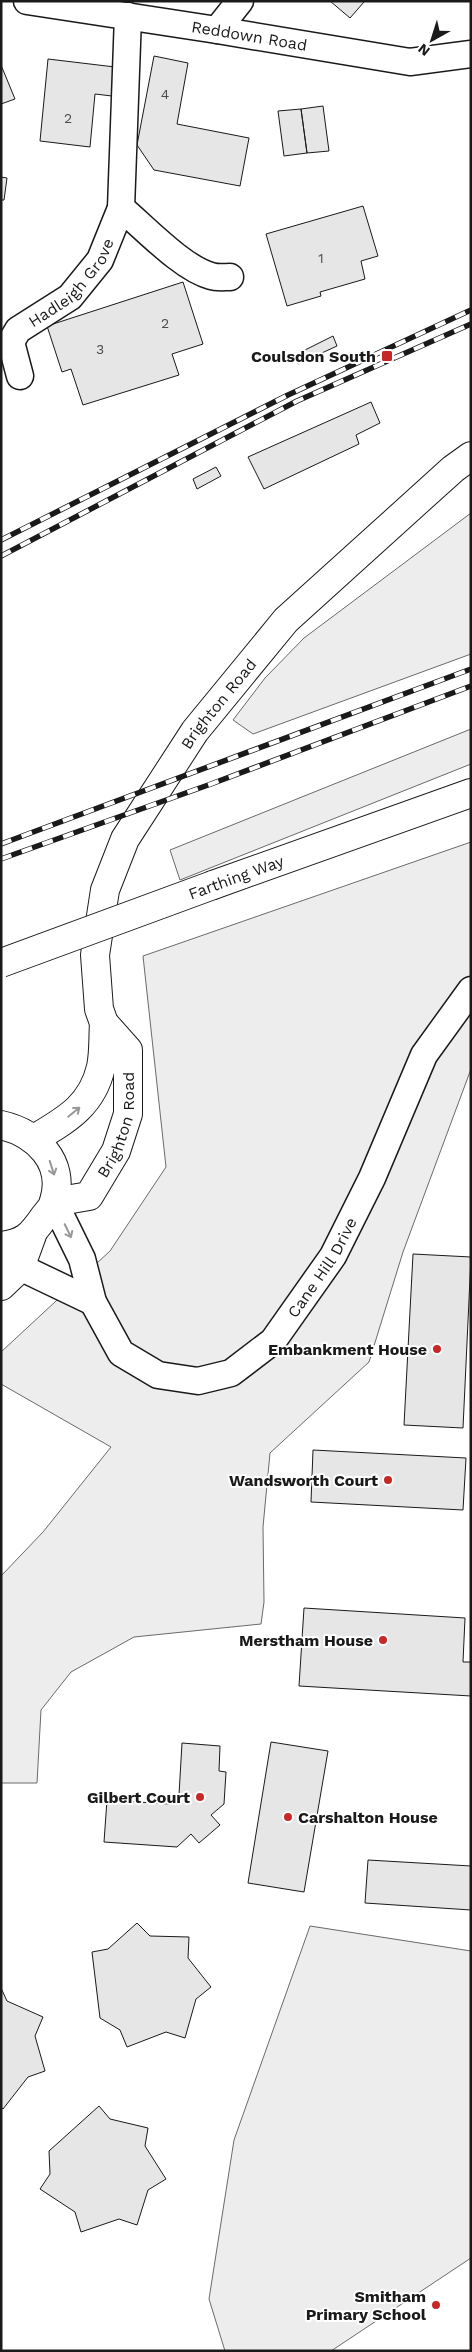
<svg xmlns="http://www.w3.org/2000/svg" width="472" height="2352" viewBox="0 0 472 2352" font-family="'Work Sans',sans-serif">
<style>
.green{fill:#ededed;stroke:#6a6a6a}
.building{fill:#e6e6e6;stroke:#1a1a1a}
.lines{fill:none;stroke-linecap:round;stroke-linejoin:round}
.street-casing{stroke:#1a1a1a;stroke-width:29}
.primary-casing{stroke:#1a1a1a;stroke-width:30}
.highway-casing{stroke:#1a1a1a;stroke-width:30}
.street{stroke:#fff;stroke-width:26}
.primary{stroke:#fff;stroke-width:28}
.highway{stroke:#fff;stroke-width:28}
.rail-casing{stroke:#1a1a1a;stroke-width:5.5}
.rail{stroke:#fff;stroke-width:4;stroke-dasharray:11;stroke-linecap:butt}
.highway-bridge-casing{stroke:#1a1a1a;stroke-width:30;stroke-linecap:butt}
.highway-bridge{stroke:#fff;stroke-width:28}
.oneway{stroke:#989898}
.poi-dot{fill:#c62828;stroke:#fff;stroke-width:2}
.labels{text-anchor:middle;stroke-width:4;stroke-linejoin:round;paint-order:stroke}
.number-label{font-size:14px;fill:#4d4d4d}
.street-label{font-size:16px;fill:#1a1a1a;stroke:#fff}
.poi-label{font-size:16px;font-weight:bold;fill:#1a1a1a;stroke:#fff;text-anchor:end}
</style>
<rect width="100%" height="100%" fill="#fff"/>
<!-- green -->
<path class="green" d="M471,513V654L253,734L233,720L265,678L304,638Z
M471,729V764L180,880L170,850Z
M471,842V1069L403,1252L369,1362L270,1453L263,1527L264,1602L261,1624L134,1637L71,1672L41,1710L37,1783H1V1576L43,1532L111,1447L1,1384V1352L110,1251L166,1167L143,956Z
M310,1926L471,1951V2258L331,2351H225L209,2299L234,2140Z"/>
<!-- building -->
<path class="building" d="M330,1H362L364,2L350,18Z
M154,56L188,63L177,124L249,138L240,186L154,170L137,145Z
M48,59L115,67L112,96L95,94L90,147L40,141Z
M1,65L15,99L1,104Z
M323,106L329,151L307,153L301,109Z
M301,109L307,153L284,156L278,111Z
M1,177L7,178L4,200H1Z
M363,206L378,256L361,261L365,279L320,292L321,296L287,306L266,234Z
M183,282L203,344L172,354L179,375L83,405L71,369L62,372L47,326Z
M333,336L337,346L298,364L293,356Z
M371,402L380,423L356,435L359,444L264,489L248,457Z
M216,467L221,476L197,489L193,479Z
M413,1254L471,1257L463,1428L404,1425Z
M313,1450L466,1458L463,1510L311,1502Z
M304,1608L465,1618L463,1662H471V1696L299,1686Z
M271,1742L328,1751L304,1892L248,1883Z
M182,1743L220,1746L219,1771L226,1772L224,1804L211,1815L220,1825L199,1843L191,1834L177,1847L104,1842L107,1800L170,1804L179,1795Z
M368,1860L471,1866V1910L365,1903Z
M137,1923L150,1936L189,1937L188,1958L211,1987L196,1999L185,2038L166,2032L127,2047L120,2030L100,2018L92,1952L108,1949Z
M1,1988L7,2001L43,2017L35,2036L45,2071L28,2077L3,2109L1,2107Z
M99,2106L110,2119L148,2128L145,2146L166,2179L148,2190L137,2225L119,2219L81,2232L75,2212L40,2189L50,2174L49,2151Z"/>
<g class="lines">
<defs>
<g id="street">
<path id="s1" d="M27,1L217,30L410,62L471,54"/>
<path d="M217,30L240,1"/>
<path d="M121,208C145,228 182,268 211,276C217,278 224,277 230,277"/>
<path id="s2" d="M20,376L11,342L18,330L70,297L100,260L121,208L128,16"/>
<path id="s3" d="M54,1202L82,1259L93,1302L121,1353L158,1375L198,1381L231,1373L273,1341L333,1256L372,1178L424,1055L471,990"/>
<path d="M1,1258L93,1302"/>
</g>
<g id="primary">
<path d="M1,1125C36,1133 66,1162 54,1201C53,1207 47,1213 44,1217C31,1236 24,1243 1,1246"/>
<path d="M34,1139C66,1120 92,1106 101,1067C104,1053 103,1037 104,1023"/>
<path id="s4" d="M54,1202L89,1196L116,1151L128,1114V1050L104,1023L99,1009L95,955L105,890L125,839L195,731L286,620L453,469L471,456"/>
<path d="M1,1286L20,1268L32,1235"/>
</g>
<path id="highway" d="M213,885L471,793"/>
</defs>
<!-- street casing -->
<use href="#street" class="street-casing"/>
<!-- primary casing -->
<use href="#primary" class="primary-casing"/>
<!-- highway casing -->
<use href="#highway" class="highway-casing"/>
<!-- street -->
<use href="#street" class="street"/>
<!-- primary -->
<use href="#primary" class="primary"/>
<!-- highway -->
<use href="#highway" class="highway"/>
<defs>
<path id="rail" d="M1,540L288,395L471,310
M1,556L297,401L471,324
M1,844L471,669
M1,859L211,784L471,686"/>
</defs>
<!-- rail casing -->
<use href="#rail" class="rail-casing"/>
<!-- rail -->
<use href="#rail" class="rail"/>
<defs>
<path id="highway-bridge" d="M1,963L213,885"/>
</defs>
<!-- highway-bridge casing -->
<use href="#highway-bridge" class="highway-bridge-casing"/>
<!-- highway-bridge -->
<use href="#highway-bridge" class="highway-bridge"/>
</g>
<!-- one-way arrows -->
<defs><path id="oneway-shaft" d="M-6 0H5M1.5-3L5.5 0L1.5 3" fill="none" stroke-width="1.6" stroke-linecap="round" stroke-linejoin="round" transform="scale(1.25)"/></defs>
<g class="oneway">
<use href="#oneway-shaft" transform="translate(74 1112) rotate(-39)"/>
<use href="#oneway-shaft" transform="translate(52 1168) rotate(72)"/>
<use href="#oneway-shaft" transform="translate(68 1231) rotate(64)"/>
</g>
<!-- markers -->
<g class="poi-dot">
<rect x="381" y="350" width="12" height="12" rx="2.5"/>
<circle cx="437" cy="1349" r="5"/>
<circle cx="388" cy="1480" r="5"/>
<circle cx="383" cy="1640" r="5"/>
<circle cx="200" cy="1797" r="5"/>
<circle cx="288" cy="1817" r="5"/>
<circle cx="436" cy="2305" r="5"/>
</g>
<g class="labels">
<!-- number labels -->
<g class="number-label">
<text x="165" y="99">4</text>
<text x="68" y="123">2</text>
<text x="321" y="263">1</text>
<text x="165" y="328">2</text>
<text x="100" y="354">3</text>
</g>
<!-- street labels -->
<g class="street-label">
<text dy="6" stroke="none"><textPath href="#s1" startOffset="225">Reddown Road</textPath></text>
<text dy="6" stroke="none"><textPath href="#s2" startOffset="122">Hadleigh Grove</textPath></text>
<text dy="6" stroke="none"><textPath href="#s4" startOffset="581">Brighton Road</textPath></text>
<text transform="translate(236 877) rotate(-20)" y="6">Farthing Way</text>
<text dy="6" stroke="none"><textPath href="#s4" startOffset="114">Brighton Road</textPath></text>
<text dy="6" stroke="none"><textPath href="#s3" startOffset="425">Cane Hill Drive</textPath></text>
</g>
<!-- poi labels -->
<g class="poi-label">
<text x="376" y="362">Coulsdon South</text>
<text x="427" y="1355">Embankment House</text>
<text x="378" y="1486">Wandsworth Court</text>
<text x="373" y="1646">Merstham House</text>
<text x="190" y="1803">Gilbert Court</text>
<text x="298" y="1823" text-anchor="start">Carshalton House</text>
<text x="426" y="2302">Smitham<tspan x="426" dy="18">Primary School</tspan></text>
</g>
</g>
<!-- border -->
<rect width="472" height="2352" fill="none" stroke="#1a1a1a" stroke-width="5"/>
<!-- north arrow -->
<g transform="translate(432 40) rotate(219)" stroke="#ffffff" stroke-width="4" paint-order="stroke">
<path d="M0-4L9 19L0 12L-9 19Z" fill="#1a1a1a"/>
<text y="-8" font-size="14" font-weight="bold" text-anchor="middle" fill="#1a1a1a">N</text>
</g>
</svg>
